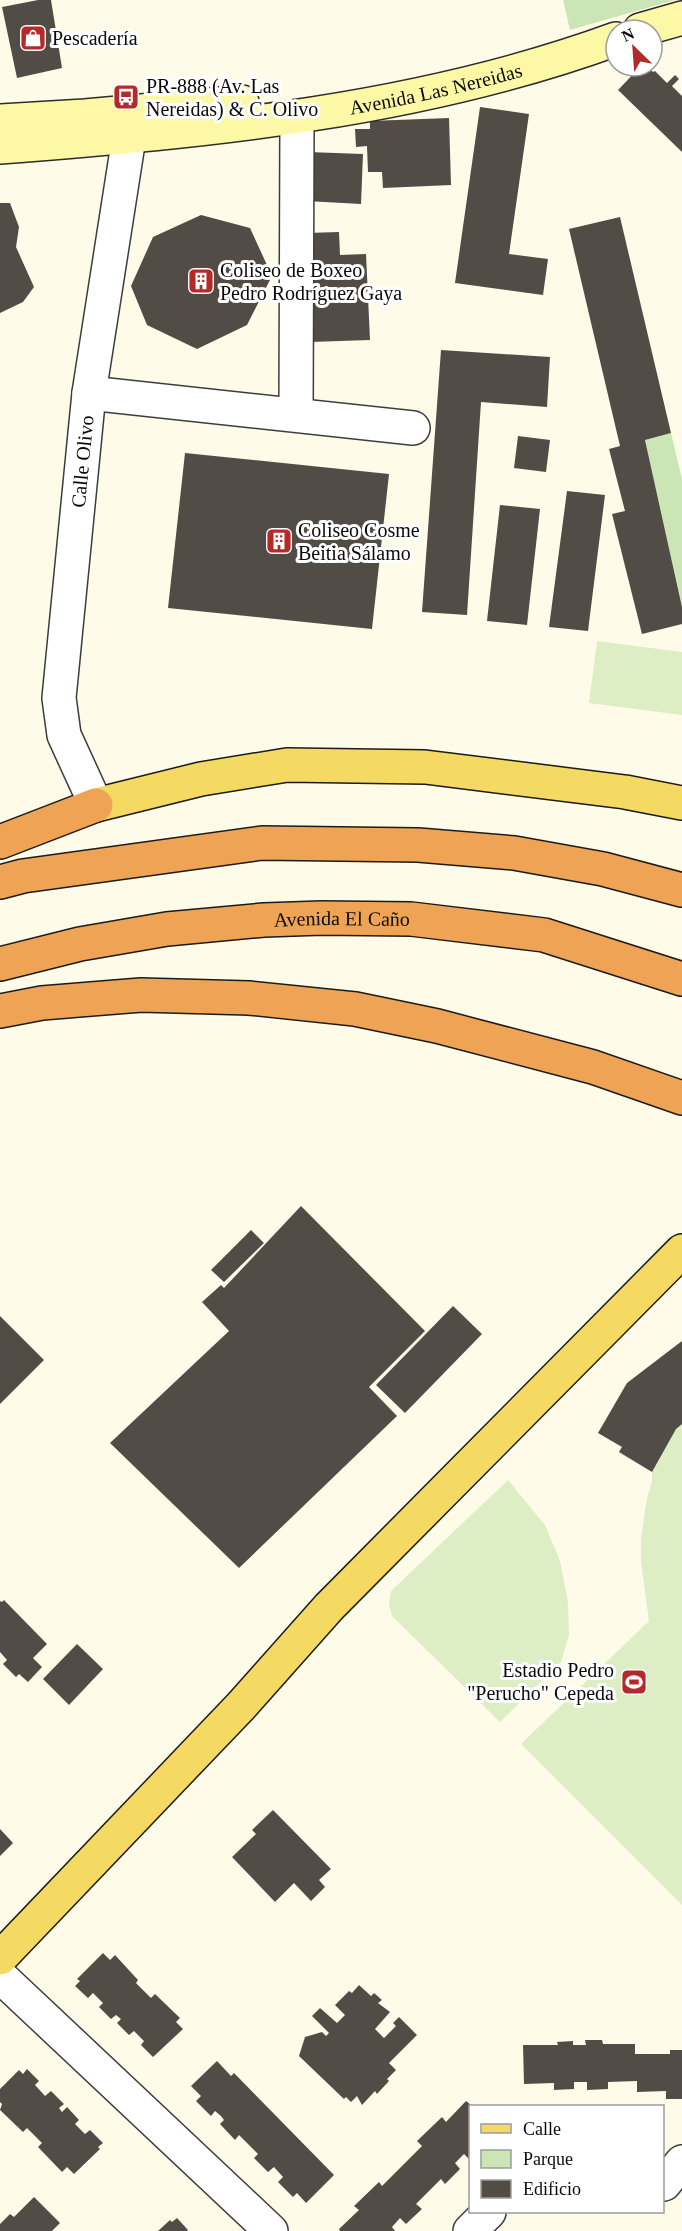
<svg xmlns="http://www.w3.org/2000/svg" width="682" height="2231" viewBox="0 0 682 2231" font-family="'Times New Roman',serif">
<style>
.green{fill:#cbe6b4}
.pitch{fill:#ddeec5}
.building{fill:#524c47}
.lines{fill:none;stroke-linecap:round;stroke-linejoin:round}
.street-casing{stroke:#3d3d3d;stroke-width:36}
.secondary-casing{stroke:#2c2c2c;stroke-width:36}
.primary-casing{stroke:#1b1b1b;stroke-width:36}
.highway-casing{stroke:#1b1b1b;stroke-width:36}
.street{stroke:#fff;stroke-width:33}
.secondary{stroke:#fcf8a5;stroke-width:33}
.primary{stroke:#f4d962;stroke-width:33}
.highway{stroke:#efa455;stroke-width:33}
.labels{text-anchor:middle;stroke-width:6;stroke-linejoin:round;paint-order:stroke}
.poi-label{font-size:20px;fill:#0a0a0a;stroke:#fff;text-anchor:start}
.street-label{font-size:20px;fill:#0a0a0a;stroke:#fff}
</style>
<rect width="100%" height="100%" fill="#fefbe8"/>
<!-- green -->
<path class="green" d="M563,0H675L570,30Z
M671,433L682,479V606L645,440Z"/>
<!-- pitch -->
<path class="pitch" d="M597,641L682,652V715L589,703Z
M682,1341V1905L521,1744L649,1621L641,1562V1539L647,1498L652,1482V1472L619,1452L622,1446L598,1433L627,1383Z
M508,1480L545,1525L560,1561L568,1602L569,1635L561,1662L500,1722L392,1616L389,1603L391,1591Z"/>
<!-- building -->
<path class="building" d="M38,0H51L62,68L17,78L2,7Z
M641,66H647L653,72L655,71L667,83L675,75L679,79L672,86L682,96V152L618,90Z
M480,107L529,114L509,254L548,259L543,295L455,283Z
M449,118L451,185L383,188L382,172H368L367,146L356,147L355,129H370V121Z
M308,152L363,154L361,204L306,201Z
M0,203H10L19,227L16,247L34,287L23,302L0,313Z
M201,215L250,228L272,276L247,325L197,349L147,325L131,286L153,237Z
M620,217L671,433L645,440L682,607V624L642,634L612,514L625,511L609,449L620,446L569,229Z
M339,232L340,255L366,254L370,340L310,342L306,233Z
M441,350L550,357L547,407L481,402L467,615L422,612Z
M518,436L550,440L546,472L514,468Z
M185,453L389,474L372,629L168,608Z
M567,491L605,495L588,631L549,627Z
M500,505L540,509L527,625L487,621Z
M301,1206L425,1331L369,1387L397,1416L239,1568L110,1443L229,1331L202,1302L221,1285L224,1288Z
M251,1230L264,1243L224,1282L211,1270Z
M453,1306L482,1334L405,1413L376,1385Z
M0,1316L44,1360L0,1404Z
M682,1341V1424L676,1429L652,1472L619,1452L622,1447L598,1433L627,1383Z
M4,1600L47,1644L33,1658L42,1667L28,1682L19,1674L16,1677L3,1664L7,1660L0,1652V1601L2,1602Z
M77,1644L103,1669L69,1705L43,1679Z
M273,1810L331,1869L319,1880L325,1887L311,1901L294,1883L275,1902L232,1857L256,1834L252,1830Z
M0,1829L13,1843L0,1856Z
M103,1953L110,1960L115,1955L138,1980L136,1983L151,1998L155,1994L180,2018L176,2022L183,2029L153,2057L141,2045L144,2041L134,2031L129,2035L117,2023L121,2019L116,2015L111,2019L99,2007L103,2003L93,1993L88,1998L75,1986L80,1981L77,1979Z
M359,1985L371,1996L374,1993L382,2000L378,2003L390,2012L375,2029L384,2038L396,2026L393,2023L399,2017L417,2035L389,2063L396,2070L387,2079L389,2081L377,2094L375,2091L362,2105L357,2096L351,2102L346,2097L344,2099L299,2056L305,2037L322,2032L326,2036L329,2033L312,2016L320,2008L337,2023L345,2015L335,2005L349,1991L352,1993Z
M585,2040H602L603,2044H635V2054H670V2050H682V2099H666V2091L637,2092V2081L608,2082V2089L587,2090V2082H574V2089L554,2090V2083L524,2084L523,2045H558L557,2042L573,2041V2045H586Z
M217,2061L231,2076L234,2073L334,2175L306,2203L297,2193L293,2197L278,2182L283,2177L274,2167L268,2172L254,2158L258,2154L239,2135L235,2140L220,2124L224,2120L221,2116L215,2111L211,2116L196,2101L201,2096L191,2086Z
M27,2069L39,2081L35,2085L45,2096L51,2091L64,2104L59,2108L62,2112L67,2107L79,2120L75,2124L85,2134L90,2130L103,2143L98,2147L100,2149L74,2174L67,2167L62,2172L38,2147L42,2143L27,2128L23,2132L0,2110L2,2104L0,2102V2089L19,2070L23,2074Z
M466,2101L471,2105L470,2160L464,2154L455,2163L460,2169L445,2184L441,2179L416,2204L422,2209L406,2224L400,2218L392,2227L395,2231H340L339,2229L359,2210L354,2206L379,2182L382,2186L422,2146L417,2141L442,2117L446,2122Z
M34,2197L60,2223L52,2231H0V2224L10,2214L14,2217Z
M177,2218L188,2230L187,2231H158L170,2220L172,2222Z"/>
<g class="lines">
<defs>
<g id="street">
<path d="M89,393L413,428"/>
<path d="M296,414L297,118"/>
<path id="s1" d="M96,805L64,735L59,698L89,393L133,112"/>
<path d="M0,1976L271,2231"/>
<path d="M664,2184L682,2162"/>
<path d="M470,2231L489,2212"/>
</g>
<g id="secondary">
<path d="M640,30L682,18"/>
<path d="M0,121L85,116L242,102"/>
<path id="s2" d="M0,147C208,131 419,111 616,39"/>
</g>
<path id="primary" d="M96,805L201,779L287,765L425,767L625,792L682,803
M0,1958L241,1706L329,1607L682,1251"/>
<g id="highway">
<path d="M0,842L96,805"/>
<path d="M0,882L23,876L262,843L418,845L514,853L603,869L682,890"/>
<path id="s3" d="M0,964L80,944L167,929L264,920L322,918L411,919L544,935L682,979"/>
<path d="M0,1011L42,1003L141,995L249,998L355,1009L437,1026L593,1067L682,1098"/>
</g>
</defs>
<!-- street casing -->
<use href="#street" class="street-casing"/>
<!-- secondary casing -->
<use href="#secondary" class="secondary-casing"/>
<!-- primary casing -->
<use href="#primary" class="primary-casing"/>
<!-- highway casing -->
<use href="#highway" class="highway-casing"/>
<!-- street -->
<use href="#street" class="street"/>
<!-- secondary -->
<use href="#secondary" class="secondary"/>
<!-- primary -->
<use href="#primary" class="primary"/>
<!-- highway -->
<use href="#highway" class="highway"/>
</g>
<!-- icons -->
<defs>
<symbol id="shop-square" viewBox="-11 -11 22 22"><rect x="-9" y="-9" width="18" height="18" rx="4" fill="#b42a28" stroke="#fff"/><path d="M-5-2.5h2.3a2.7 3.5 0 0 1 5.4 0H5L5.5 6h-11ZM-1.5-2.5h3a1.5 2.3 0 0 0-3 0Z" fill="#fff"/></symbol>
<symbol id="bus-square" viewBox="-11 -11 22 22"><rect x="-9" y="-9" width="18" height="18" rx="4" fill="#b42a28" stroke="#fff"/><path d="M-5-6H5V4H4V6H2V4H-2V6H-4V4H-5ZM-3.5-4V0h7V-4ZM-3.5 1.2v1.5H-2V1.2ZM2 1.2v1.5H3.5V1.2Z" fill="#fff"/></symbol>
<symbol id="building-square" viewBox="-11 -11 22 22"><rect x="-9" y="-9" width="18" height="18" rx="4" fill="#b42a28" stroke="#fff"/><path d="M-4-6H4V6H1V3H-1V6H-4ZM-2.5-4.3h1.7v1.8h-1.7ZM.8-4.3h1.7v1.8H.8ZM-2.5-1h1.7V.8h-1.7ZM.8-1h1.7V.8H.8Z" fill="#fff"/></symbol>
<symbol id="stadium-square" viewBox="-11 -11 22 22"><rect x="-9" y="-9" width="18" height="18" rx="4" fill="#b42a28" stroke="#fff"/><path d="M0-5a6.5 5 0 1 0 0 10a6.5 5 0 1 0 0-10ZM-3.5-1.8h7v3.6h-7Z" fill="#fff"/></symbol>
</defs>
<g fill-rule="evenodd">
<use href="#shop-square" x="18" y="23" width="30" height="30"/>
<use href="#bus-square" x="111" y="82" width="30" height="30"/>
<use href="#building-square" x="186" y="266" width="30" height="30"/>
<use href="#building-square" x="264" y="526" width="30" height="30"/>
<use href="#stadium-square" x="619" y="1667" width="30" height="30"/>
</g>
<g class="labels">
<!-- poi labels -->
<g class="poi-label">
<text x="52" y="45">Pescadería</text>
<text x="146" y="93">PR-888 (Av. Las<tspan x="146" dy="23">Nereidas) &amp; C. Olivo</tspan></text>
<text x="220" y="277">Coliseo de Boxeo<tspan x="220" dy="23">Pedro Rodríguez Gaya</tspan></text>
<text x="298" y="537">Coliseo Cosme<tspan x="298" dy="23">Beitia Sálamo</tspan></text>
<text x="614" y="1677" text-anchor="end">Estadio Pedro<tspan x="614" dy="23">"Perucho" Cepeda</tspan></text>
</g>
<!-- street labels -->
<g class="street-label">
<text dy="7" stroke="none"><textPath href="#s2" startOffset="440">Avenida Las Nereidas</textPath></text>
<text dy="7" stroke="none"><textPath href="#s1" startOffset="352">Calle Olivo</textPath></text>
<text dy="7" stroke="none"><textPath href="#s3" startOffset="346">Avenida El Caño</textPath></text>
</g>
</g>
<!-- legend -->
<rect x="469" y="2105" width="195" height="108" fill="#ffffff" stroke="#9d9d9d" stroke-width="1.5"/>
<rect x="481" y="2124" width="30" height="9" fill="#f4d962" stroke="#9d9d9d" stroke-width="1.5"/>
<text x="523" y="2135" font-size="18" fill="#0a0a0a">Calle</text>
<rect x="481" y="2150" width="30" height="18" fill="#cbe6b4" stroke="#9d9d9d" stroke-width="1.5"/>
<text x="523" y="2165" font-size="18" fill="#0a0a0a">Parque</text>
<rect x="481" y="2180" width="30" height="18" fill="#524c47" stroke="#9d9d9d" stroke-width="1.5"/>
<text x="523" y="2195" font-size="18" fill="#0a0a0a">Edificio</text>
<!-- north arrow -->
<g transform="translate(634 48) rotate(335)"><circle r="28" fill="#ffffff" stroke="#9d9d9d" stroke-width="1.5"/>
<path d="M0-4.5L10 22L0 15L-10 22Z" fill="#b42a28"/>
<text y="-9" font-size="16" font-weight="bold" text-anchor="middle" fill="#0a0a0a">N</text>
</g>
</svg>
